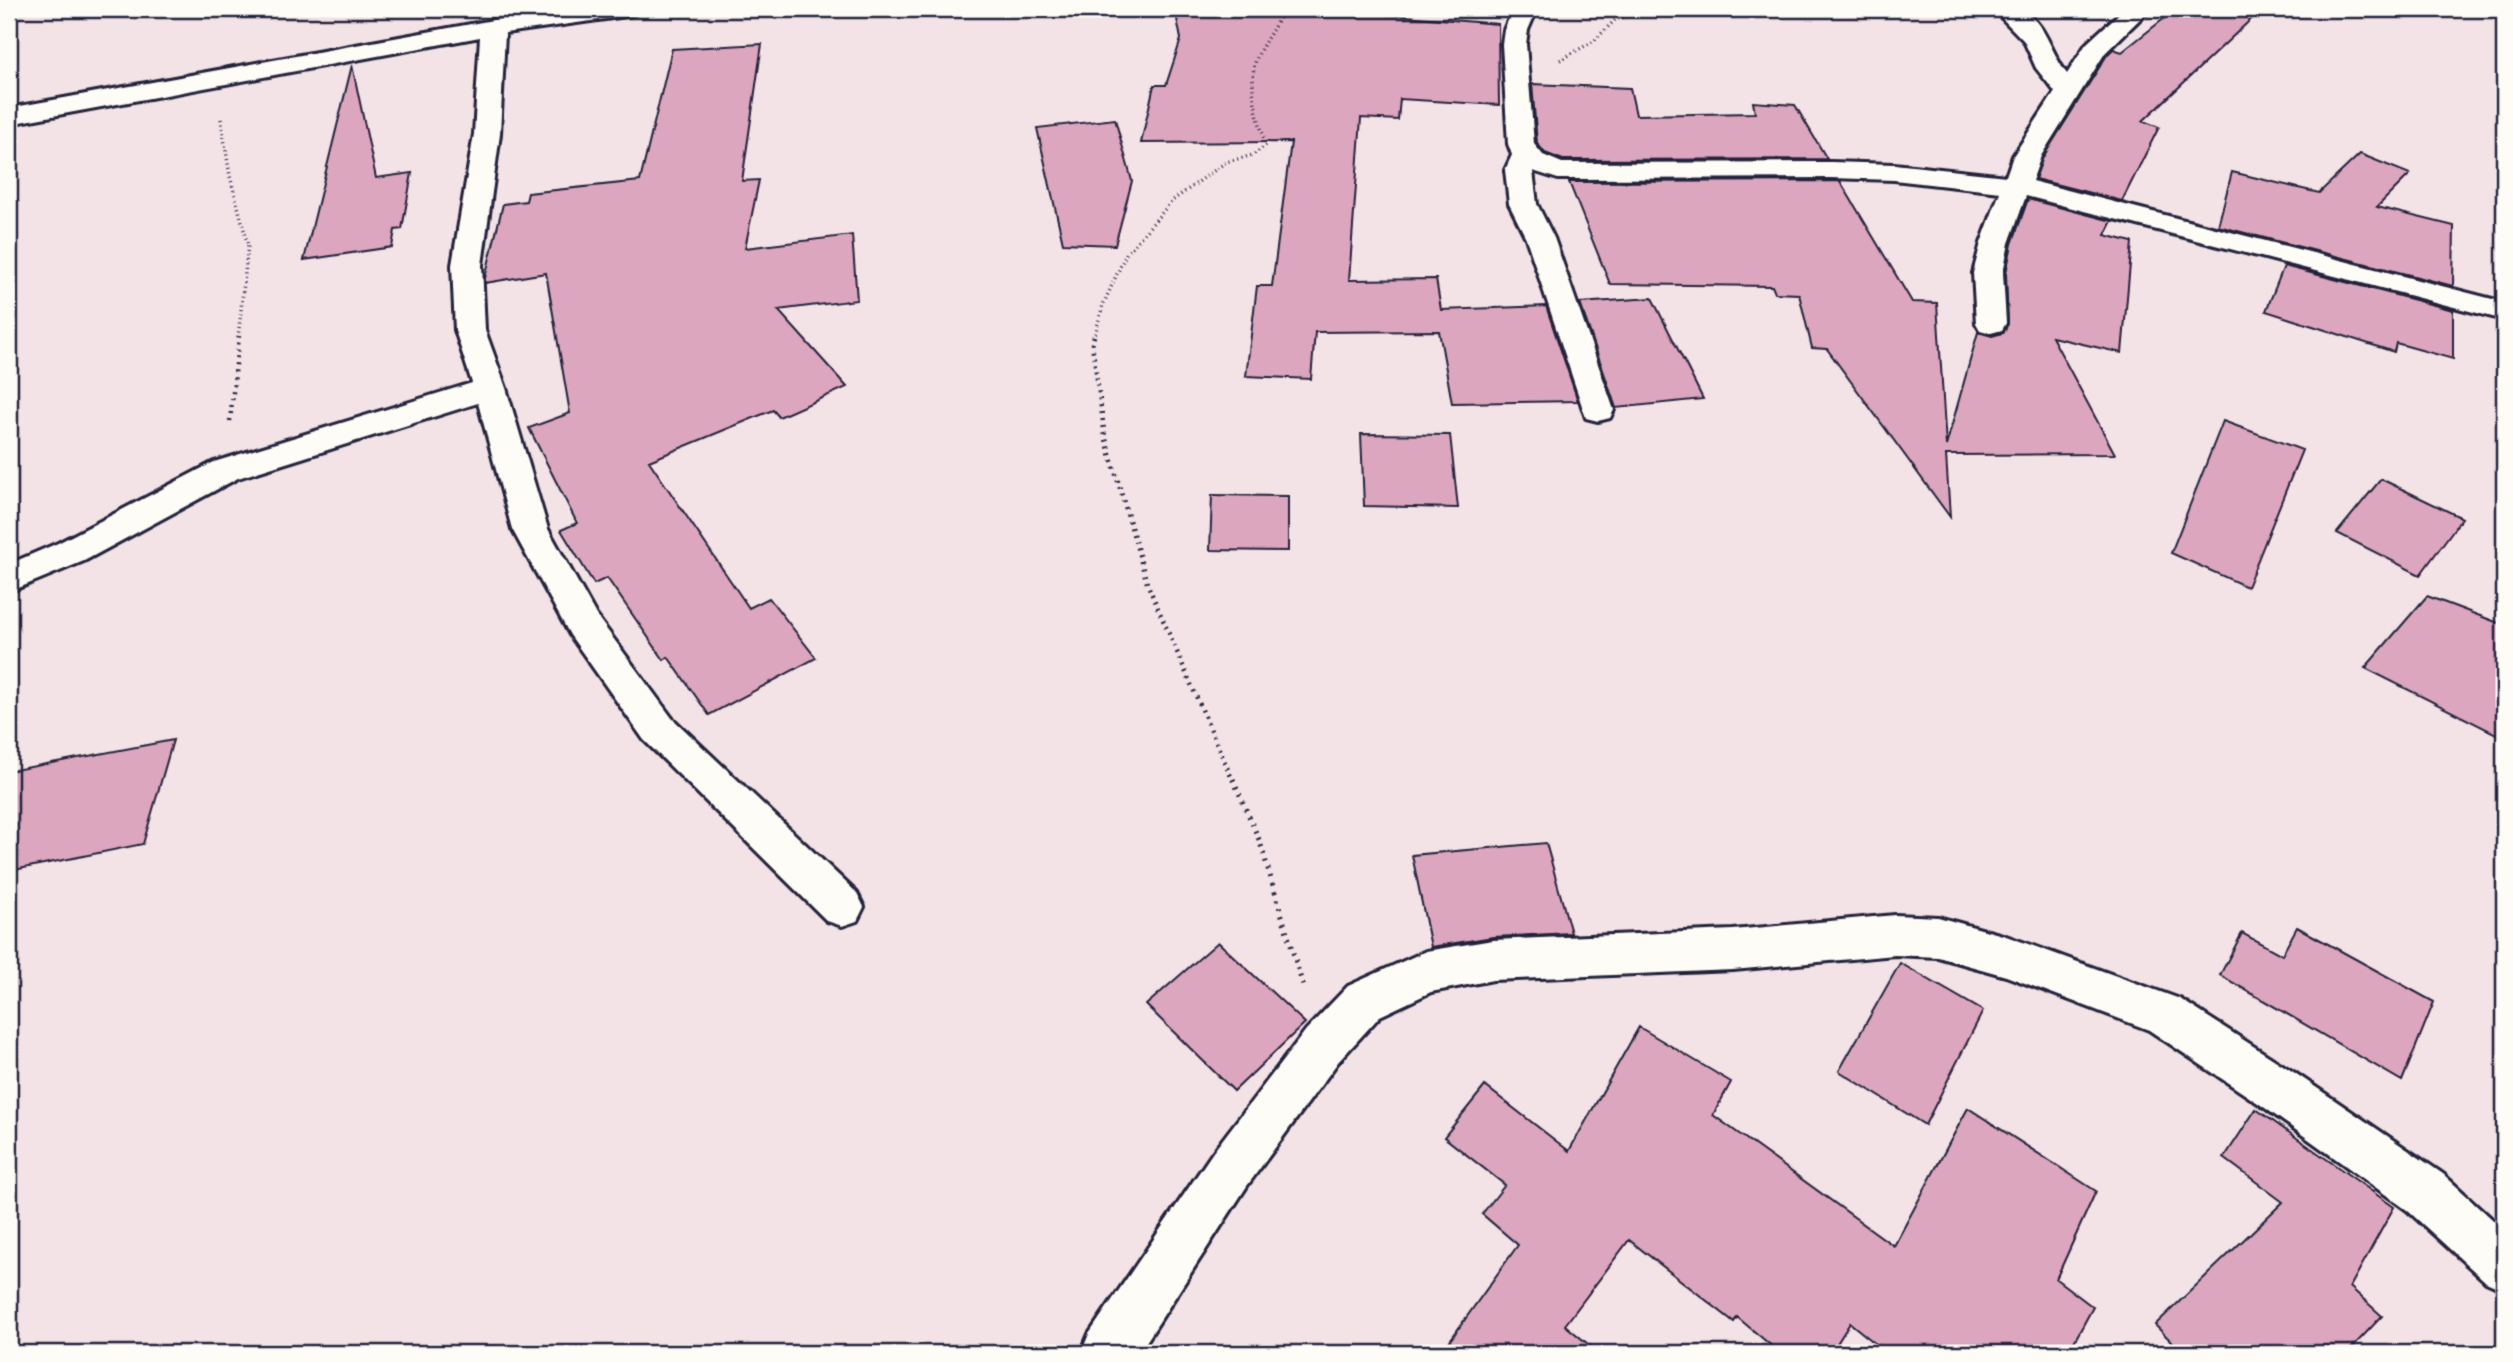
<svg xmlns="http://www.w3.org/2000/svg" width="2513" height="1362" viewBox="0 0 2513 1362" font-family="Pangolin,sans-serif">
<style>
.building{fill:#dca6be;stroke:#22223b;stroke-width:2}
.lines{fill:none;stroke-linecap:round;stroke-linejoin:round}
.minor-casing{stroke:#22223b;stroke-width:6}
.path-far2{stroke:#22223b;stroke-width:3.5;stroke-dasharray:1 3.5;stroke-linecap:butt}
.path-far1{stroke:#22223b;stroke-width:4.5;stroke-dasharray:2 5;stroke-linecap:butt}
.path{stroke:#22223b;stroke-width:5;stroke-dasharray:2 6;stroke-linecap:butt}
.minor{fill:#fdfcf7;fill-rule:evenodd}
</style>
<rect width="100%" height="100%" fill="#f3e2e6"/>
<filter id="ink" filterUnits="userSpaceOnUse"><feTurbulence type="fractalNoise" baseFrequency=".0143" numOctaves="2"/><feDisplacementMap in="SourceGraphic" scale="14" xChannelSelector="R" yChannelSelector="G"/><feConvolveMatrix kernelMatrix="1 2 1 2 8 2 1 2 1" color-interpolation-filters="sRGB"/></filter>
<g filter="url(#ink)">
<!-- building -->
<path class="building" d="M1175,9H1324L1498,24L1499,105L1400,99L1398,120L1361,118L1349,280L1436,279L1441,310L1546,306L1578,401L1452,403L1439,331L1315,332L1311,379L1246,376L1257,286H1272L1291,142L1141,143L1154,85H1166L1181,39Z
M2176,9H2262L2143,121L2159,127L2122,201L2035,179L2043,157L2107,55L2113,49L2122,52Z
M762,44L742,181L759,180L745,248L852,235L857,300L778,310L847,387L779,417L773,410L649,461L749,608L769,598L816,658L709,715L668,657L664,660L607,578L594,584L561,530L577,523L529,428L570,413L546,273L485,283V278L503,204L526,201L528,193L640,181L672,49Z
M352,65L376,178L412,173L402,229L395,230L392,247L304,260Z
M1532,84L1630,88L1636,115L1755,113L1753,102L1795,105L1827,159L1563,160L1545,153L1537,143Z
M1115,119L1132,181L1115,245L1063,243L1037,128Z
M2360,154L2410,174L2377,207L2454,226L2453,286L2218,226L2232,172L2319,193Z
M1840,181L1912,302L1937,303L1946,446L1978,332L1992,336L2003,333L2008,324L2006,273L2012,244L2028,199L2112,221L2105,235L2132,242L2122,353L2052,337L2115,454L1946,455L1950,517L1827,349L1812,348L1799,294L1775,293L1772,286L1610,284L1569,182Z
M2284,266L2453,310V359L2396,343L2394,352L2266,311Z
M1652,298L1703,399L1616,408L1580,303Z
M2223,421L2302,450L2247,587L2171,553Z
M1361,434L1450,435L1458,508L1364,506Z
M2381,479L2462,518L2420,575L2337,533Z
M1212,495L1288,496V551L1210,550Z
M2427,596L2504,625V738L2365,668Z
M173,740L143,844L9,871V771Z
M1546,843L1571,933L1493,937L1431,947L1412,855Z
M2297,927L2434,1002L2402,1081L2220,975L2242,933L2282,955Z
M1218,942L1305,1023L1234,1091L1146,1005Z
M1900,963L1983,1011L1925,1125L1839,1071Z
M1639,1027L1731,1082L1713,1115L1894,1246L1968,1108L2096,1191L2056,1279L2093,1307L2068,1353H1887L1850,1323L1831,1353H1780L1737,1317L1734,1322L1629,1240L1565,1325L1599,1353H1441L1518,1245L1482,1214L1505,1185L1444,1137L1485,1086L1569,1151Z
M2256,1109L2394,1207L2350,1287L2382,1316L2347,1353H2183L2155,1325L2283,1202L2224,1158Z"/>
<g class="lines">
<defs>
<path id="minor" d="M575,9H639L635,14L627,16L505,33L500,134L482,265L485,330L506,388L548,529L596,615L672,718L857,893L864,907L857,921L842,926L827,921L644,740L570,635L512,529L478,403L238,478L84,561L9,592V564L58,543L214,462L472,383L455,330L452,265L474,134L480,37L9,124V108L493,20Z
M1513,9H1537L1528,30L1526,44L1534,144L1543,155L1562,163L1831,162L1894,164L2006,176L2013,156L2055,92L2036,68L2024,41L1993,9C2001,9 2014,7 2021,10C2046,22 2051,54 2067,74L2086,44L2124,9H2150L2105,53L2041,156L2032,181L2504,302V320L2026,196L2009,243L2003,273L2006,323L2002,330L1991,333L1980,330L1976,323L1973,273L1981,243L2000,192L1894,180L1831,178L1558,179L1533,171L1537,204L1554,238L1614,410L1610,418L1598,421L1586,418L1526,238L1509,204L1505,170L1512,155L1508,144L1502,44L1504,30Z
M2490,9H2504V17L2494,14Z
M1895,915L1938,917L2006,936L2180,999L2292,1071L2443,1174L2504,1230V1290L2486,1282L2407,1210L2258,1103L2149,1030L2006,976L1938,957L1895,955L1733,970L1493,980L1431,992L1380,1016L1338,1062L1247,1186L1139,1353H1081L1089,1334L1213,1152L1306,1030L1348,986L1426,951L1493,940L1733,930Z"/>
</defs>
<!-- minor casing -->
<use href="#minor" class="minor-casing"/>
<!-- path-far2 -->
<path class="path-far2" d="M1560,60L1594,41L1615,20L1648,9
M221,119L230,176L248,245L238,338
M1094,338L1103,305L1126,254L1172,201L1226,162L1253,155L1266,145C1258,118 1245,80 1259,53C1266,38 1277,26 1282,9"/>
<!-- path-far1 -->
<path class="path-far1" d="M1094,336L1092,344L1105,436L1147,583L1233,781
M230,421L239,336"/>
<!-- path -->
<path class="path" d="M1233,779L1260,842L1303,986"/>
<!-- minor -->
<use href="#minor" class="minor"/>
</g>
</g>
<!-- margin -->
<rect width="2513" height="1362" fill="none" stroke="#fdfcf7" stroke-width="35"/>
<rect x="18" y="18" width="2478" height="1327" fill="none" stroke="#22223b" stroke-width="2.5" filter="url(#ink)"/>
</svg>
